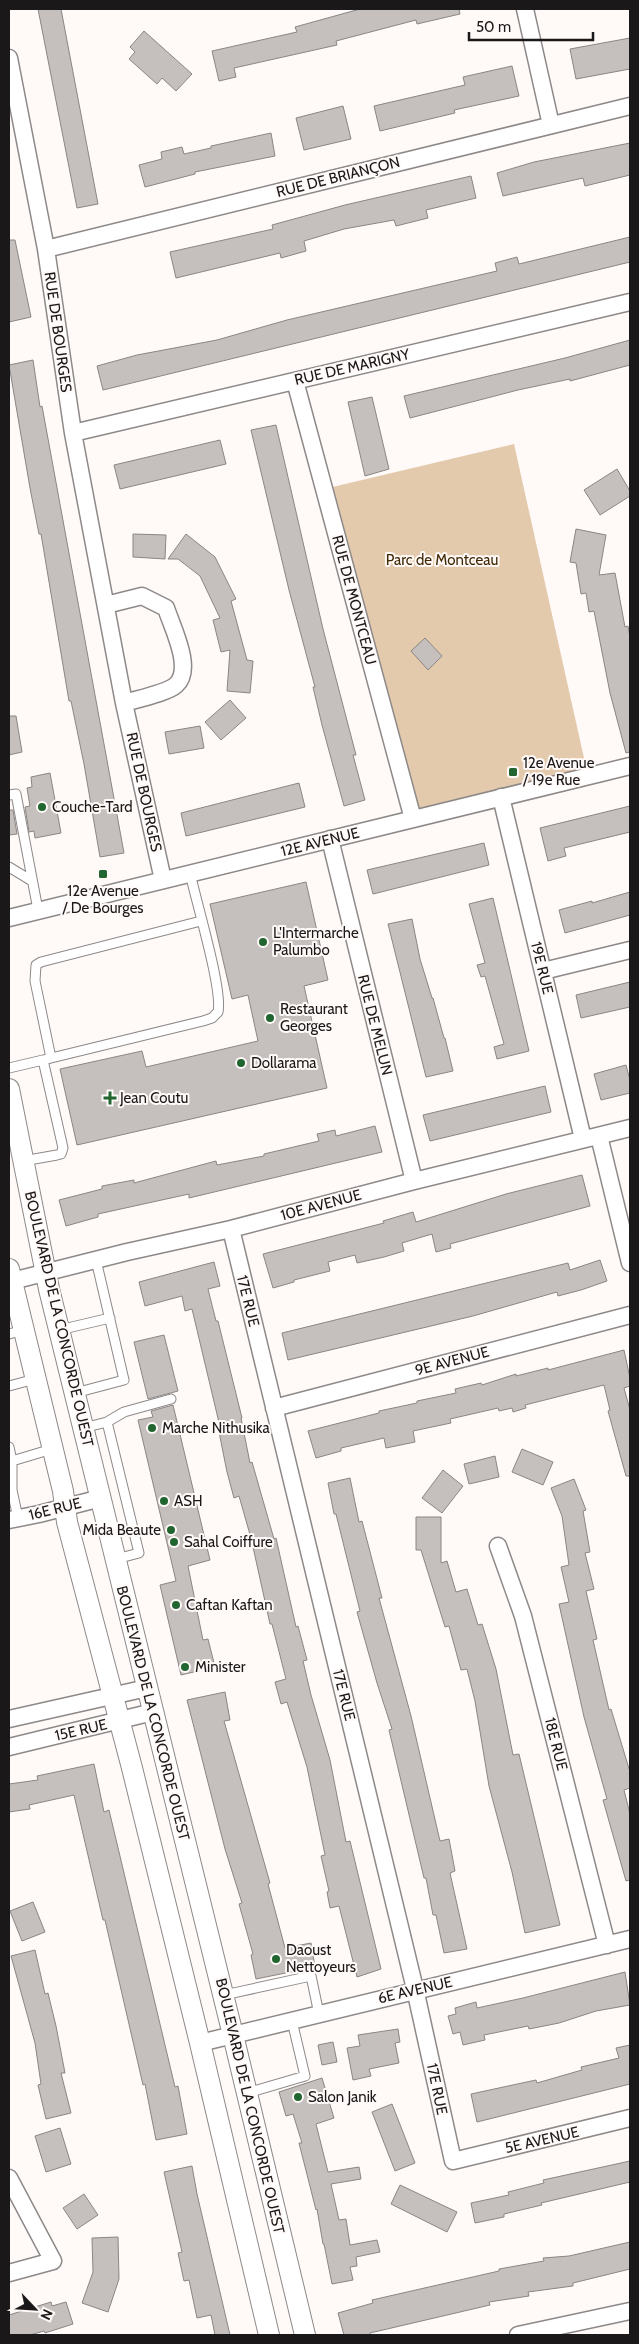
<svg xmlns="http://www.w3.org/2000/svg" width="639" height="2344" viewBox="0 0 639 2344" font-family="Cabin,sans-serif">
<style>
.green{fill:#e4caac}
.building{fill:#c5c0be;stroke:#8a8684}
.lines{fill:none;stroke-linecap:round;stroke-linejoin:round}
.service-casing{stroke:#8e8989;stroke-width:11}
.minor-casing{stroke:#8e8989;stroke-width:19}
.tertiary-casing{stroke:#8e8989;stroke-width:22}
.service{stroke:#fff;stroke-width:9}
.minor{stroke:#fff;stroke-width:16}
.tertiary{stroke:#fff;stroke-width:20}
.poi-dot{fill:#216631;stroke:#fff9f8;stroke-width:2}
.labels{text-anchor:middle;stroke-width:4;stroke-linejoin:round;paint-order:stroke}
.street-label{font-size:15px;fill:#1a1818;stroke:#fff9f8}
.park-label{font-size:15px;fill:#422905;stroke:#fff9f8}
.poi-label{font-size:15px;fill:#1a1818;stroke:#fff9f8;text-anchor:start}
</style>
<rect width="100%" height="100%" fill="#fff9f8"/>
<!-- green -->
<path class="green" d="M514,444L588,776L413,819L324,489Z"/>
<!-- building -->
<path class="building" d="M38,9H61L98,204L77,208Z
M360,9H459L460,14L417,24L416,20L336,41L337,45L234,68L236,77L219,81L212,51L297,32L295,27Z
M144,31L192,74L176,91L162,78L157,84L129,59L135,52L130,47Z
M630,38V69L576,79L570,49Z
M512,66L519,96L454,110L455,113L380,131L374,106L465,85L463,77Z
M343,106L351,139L304,150L296,118Z
M271,133L275,156L195,172V174L145,187L139,165L162,159L161,152L182,147L184,154L211,148V146Z
M630,143V175L585,186L583,178L503,196L497,173L534,162Z
M471,176L476,198L426,210L428,218L396,226L394,220L344,229L304,241L306,251L281,258L280,253L176,278L170,252L273,229L272,225L345,205Z
M630,237V262L103,390L97,366L137,355L217,340L287,320L497,271L495,263L517,257L519,264Z
M9,240H15L31,317L9,322Z
M630,340V365L570,381V379L518,390L410,418L404,396L565,358Z
M33,360L40,407L42,406L124,853L100,857L84,764L71,701H69L41,534H39L30,488L9,365Z
M372,397L389,469L365,476L348,402Z
M276,425L323,629L356,755H353L365,800L344,806L322,725L313,687H315L289,590L251,430Z
M220,440L226,464L120,489L114,465Z
M617,469L630,491V496L600,515L584,490Z
M576,529L606,535L599,575L615,573L625,627L628,626L630,637V752L626,753L610,693L594,611L589,612L586,593L581,594L576,563L570,562Z
M133,534L166,535L165,559L133,557Z
M186,534L215,557L236,599L231,601L247,660L253,661L250,693L227,691L230,650L221,652L213,620L220,618L200,576L178,559H168Z
M425,638L442,656L428,670L411,651Z
M230,700L246,718L221,740L205,722Z
M9,716H16L22,752L9,755Z
M200,726L204,748L169,754L165,732Z
M50,773L61,833L35,838L34,831L29,832L25,807L30,806L27,788L32,787L31,777Z
M299,783L305,807L186,836L181,813Z
M630,806V832L564,848L566,856L548,861L540,828Z
M9,810H13L17,834L9,835Z
M484,843L489,865L373,894L367,870Z
M306,882L328,980L304,986L327,1088L77,1145L60,1069L142,1051L146,1067L258,1041L248,995L232,999L210,904Z
M630,892V915L565,933L559,910L592,901V903Z
M493,898L529,1051L497,1059L494,1047L504,1044L485,976L481,977L477,965L485,963L469,904Z
M412,919L420,959L432,998H433L444,1038H445L453,1071L426,1077L388,924Z
M630,982V1007L581,1018L576,995Z
M626,1065L630,1080V1093L601,1100L594,1074Z
M545,1086L551,1112L430,1141L423,1115Z
M375,1126L382,1152L189,1198V1194L98,1214V1217L66,1226L59,1200L102,1189V1186L134,1180V1183L216,1161L217,1165L264,1156V1154L319,1141L317,1134L335,1130L336,1136Z
M582,1175L590,1206L450,1244L451,1248L436,1252L432,1234L402,1243L404,1251L384,1257L357,1263L355,1255L328,1262L330,1271L294,1280V1282L273,1288L263,1254L384,1223L383,1221L413,1212L416,1222L506,1194Z
M600,1260L607,1281L581,1290L558,1296L557,1292L473,1316L288,1360L282,1333L568,1263L570,1270Z
M214,1262L220,1286L208,1289L216,1321H218L242,1418H241L250,1463L252,1462L274,1539L276,1538L296,1627L298,1626L307,1660L303,1661L311,1695L330,1760L346,1842L350,1841L381,1969L357,1977L339,1906L330,1908L327,1892L329,1891L321,1856L325,1855L307,1767L287,1702L281,1704L275,1682L286,1679L272,1624H270L251,1538L239,1496L234,1498L227,1472L219,1432L221,1431L192,1309L185,1311L182,1296L145,1306L139,1282Z
M164,1335L178,1391L148,1399L134,1342Z
M624,1350L630,1378V1386L624,1388L630,1410V1476H626L608,1411L610,1410L604,1385L525,1405L526,1408L513,1412L512,1408L499,1411L498,1408L450,1419L451,1423L413,1431L415,1442L386,1448L384,1438L341,1448V1451L316,1458L308,1431L379,1413V1411L417,1403V1401L456,1393L455,1389L481,1383L482,1385L516,1374V1376L548,1368V1370Z
M173,1405L210,1560L188,1566L203,1640L208,1639L215,1667L181,1675L160,1585L176,1581L138,1420L153,1417L151,1411Z
M522,1449L553,1462L543,1485L512,1472Z
M495,1456L499,1477L469,1484L464,1464Z
M443,1470L463,1486L442,1513L422,1498Z
M350,1478L359,1522L362,1521L382,1598H379L411,1716L440,1841L449,1839L455,1871L450,1873L467,1949L444,1953L436,1915H433L426,1878H424L389,1730L392,1729L377,1683L357,1612L360,1611L336,1514H334L328,1483Z
M574,1479L586,1510L583,1511L590,1552L585,1553L594,1589L586,1591L597,1639L593,1640L609,1710L611,1709L630,1772V1788L624,1790L630,1814V1880L626,1881L603,1800L607,1799L584,1717L559,1604L569,1602L561,1567L569,1565L562,1516L551,1488Z
M416,1517H441V1563L447,1561L456,1592L467,1589L478,1625L482,1624L496,1669L513,1755L519,1754L560,1925L525,1933L512,1872L489,1786L475,1701L467,1669L461,1670L449,1626L445,1627L421,1550H416Z
M225,1692L230,1720L224,1721L270,1883L268,1884L285,1948L311,1943L315,1967L256,1979L251,1955L253,1954L239,1904L242,1903L225,1849L187,1700Z
M94,1764L104,1812L109,1810L175,2087L178,2086L187,2134L156,2140L145,2084L143,2085L105,1920H103L74,1795L29,1805L30,1809L9,1812V1784L38,1780L37,1776Z
M33,1902L45,1932L22,1941L10,1911Z
M35,1950L45,1994L48,1993L56,2026L65,2073H61L71,2113L46,2119L38,2085L41,2084L35,2043L11,1956Z
M625,1972L630,2005L596,2011L559,2023L529,2029L528,2026L484,2035L485,2040L463,2045L460,2032L453,2034L448,2016L456,2014L455,2008L476,2002L477,2008L523,1998Z
M398,2029L400,2042L395,2043L399,2063L369,2069L371,2076L353,2080L347,2048L360,2046L358,2035Z
M333,2042L337,2062L322,2065L318,2045Z
M630,2045V2084L477,2122L471,2094L536,2080L537,2083L582,2070L581,2067L619,2058L616,2048Z
M322,2078L334,2118L316,2124L328,2172L359,2167L361,2179L331,2184L339,2220L346,2219L350,2245L377,2240L380,2252L356,2257L357,2266L350,2267L353,2280L332,2284L324,2244H323L317,2209L316,2210L299,2143H302L293,2114L286,2116L279,2092Z
M392,2104L415,2163L395,2171L372,2112Z
M60,2128L71,2164L46,2172L35,2136Z
M630,2161V2182L541,2203L542,2205L504,2214V2217L475,2223L471,2203L509,2195L508,2192L544,2183L543,2180Z
M192,2166L197,2194L230,2335H215L211,2315L197,2318L189,2280L184,2281L178,2253L182,2252L164,2172Z
M400,2185L457,2212L447,2232L391,2204Z
M84,2194L98,2215L77,2229L63,2208Z
M118,2237L119,2279L108,2312L82,2303L93,2272L92,2238Z
M630,2242V2269L573,2283V2286L528,2292L529,2296L489,2302L490,2305L370,2333V2335H344L338,2313L373,2303L372,2300L499,2271V2269L544,2261L543,2258L569,2256Z
M51,2302L52,2306L66,2302L73,2324L45,2333L44,2331L30,2335H9V2315Z"/>
<g class="lines">
<defs>
<path id="service" d="M9,795L16,794L38,910
M9,867L32,881
M51,1058L35,981L36,965L41,962L201,921
M9,1068L43,1060
M23,1161L57,1155L61,1154L63,1148L43,1060L203,1021L212,1018L218,1012C223,990 196,901 190,873
M59,1330L110,1318
M9,1334L23,1330
M9,1386L35,1379
M75,1393L124,1380L96,1260
M107,1422L124,1412L171,1399
M83,1428L107,1422L139,1553L116,1559
M9,1447L12,1461V1490L18,1518
M12,1461L52,1449
M224,1995L311,1976L319,2014
M247,2093L305,2076L292,2021"/>
<path id="minor" d="M525,9L551,125
M9,58L46,249L73,433L124,703L163,880
M46,249L630,106
M295,381L413,819
M73,433L630,302
M106,605L142,596L166,608C172,627 194,669 176,685C167,693 137,699 124,703
M501,797L583,1139
M330,839L414,1181
M9,918L630,766
M543,971L630,950
M599,1136L630,1263
M231,1229L415,1989L453,2161L630,2118
M12,1281L127,1252L231,1229L414,1181L630,1128
M274,1408L630,1315
M9,1520L39,1514L101,1498
M498,1546L523,1616L607,1945
M9,1719L147,1688
M9,1747L153,1712
M200,2043L630,1939
M9,2178L53,2261L9,2273
M518,2335L630,2311"/>
<path id="tertiary" d="M9,1089L49,1289L233,2035L305,2335
M9,1269L63,1491L67,1522L132,1768L200,2043L269,2335"/>
</defs>
<!-- service casing -->
<use href="#service" class="service-casing"/>
<!-- minor casing -->
<use href="#minor" class="minor-casing"/>
<!-- tertiary casing -->
<use href="#tertiary" class="tertiary-casing"/>
<!-- service -->
<use href="#service" class="service"/>
<!-- minor -->
<use href="#minor" class="minor"/>
<!-- tertiary -->
<use href="#tertiary" class="tertiary"/>
</g>
<!-- markers -->
<g class="poi-dot">
<rect x="508" y="767" width="10" height="10" rx="2.5"/>
<circle cx="42" cy="807" r="5"/>
<rect x="98" y="869" width="10" height="10" rx="2.5"/>
<circle cx="263" cy="942" r="5"/>
<circle cx="270" cy="1018" r="5"/>
<circle cx="241" cy="1063" r="5"/>
<path d="M107.5 1090.5h5v5h5v5h-5v5h-5v-5h-5v-5h5z"/>
<circle cx="152" cy="1428" r="5"/>
<circle cx="164" cy="1501" r="5"/>
<circle cx="171" cy="1530" r="5"/>
<circle cx="174" cy="1542" r="5"/>
<circle cx="176" cy="1605" r="5"/>
<circle cx="185" cy="1667" r="5"/>
<circle cx="276" cy="1959" r="5"/>
<circle cx="298" cy="2097" r="5"/>
</g>
<g class="labels">
<!-- street labels -->
<g class="street-label">
<text transform="translate(338 177) rotate(-14)" y="5">RUE DE BRIANÇON</text>
<text transform="translate(58 332) rotate(82)" y="5">RUE DE BOURGES</text>
<text transform="translate(352 367) rotate(-13)" y="5">RUE DE MARIGNY</text>
<text transform="translate(354 600) rotate(75)" y="5">RUE DE MONTCEAU</text>
<text transform="translate(144 792) rotate(78)" y="5">RUE DE BOURGES</text>
<text transform="translate(320 842) rotate(-14)" y="5">12E AVENUE</text>
<text transform="translate(542 968) rotate(76)" y="5">19E RUE</text>
<text transform="translate(375 1025) rotate(76)" y="5">RUE DE MELUN</text>
<text transform="translate(321 1205) rotate(-15)" y="5">10E AVENUE</text>
<text transform="translate(248 1301) rotate(76)" y="5">17E RUE</text>
<text transform="translate(59 1319) rotate(77)" y="5">BOULEVARD DE LA CONCORDE OUEST</text>
<text transform="translate(452 1361) rotate(-15)" y="5">9E AVENUE</text>
<text transform="translate(55 1509) rotate(-14)" y="5">16E RUE</text>
<text transform="translate(344 1695) rotate(76)" y="5">17E RUE</text>
<text transform="translate(153 1713) rotate(76)" y="5">BOULEVARD DE LA CONCORDE OUEST</text>
<text transform="translate(81 1730) rotate(-13)" y="5">15E RUE</text>
<text transform="translate(556 1744) rotate(76)" y="5">18E RUE</text>
<text transform="translate(415 1990) rotate(-13)" y="5">6E AVENUE</text>
<text transform="translate(437 2089) rotate(78)" y="5">17E RUE</text>
<text transform="translate(250 2106) rotate(77)" y="5">BOULEVARD DE LA CONCORDE OUEST</text>
<text transform="translate(542 2140) rotate(-13)" y="5">5E AVENUE</text>
</g>
<!-- park labels -->
<g class="park-label">
<text x="442" y="565">Parc de Montceau</text>
</g>
<!-- poi labels -->
<g class="poi-label">
<text x="523" y="768">12e Avenue<tspan x="523" dy="17">/ 19e Rue</tspan></text>
<text x="52" y="812">Couche-Tard</text>
<text x="103" y="896" text-anchor="middle">12e Avenue<tspan x="103" dy="17">/ De Bourges</tspan></text>
<text x="273" y="938">L'Intermarche<tspan x="273" dy="17">Palumbo</tspan></text>
<text x="280" y="1014">Restaurant<tspan x="280" dy="17">Georges</tspan></text>
<text x="251" y="1068">Dollarama</text>
<text x="120" y="1103">Jean Coutu</text>
<text x="162" y="1433">Marche Nithusika</text>
<text x="174" y="1506">ASH</text>
<text x="161" y="1535" text-anchor="end">Mida Beaute</text>
<text x="184" y="1547">Sahal Coiffure</text>
<text x="186" y="1610">Caftan Kaftan</text>
<text x="195" y="1672">Minister</text>
<text x="286" y="1955">Daoust<tspan x="286" dy="17">Nettoyeurs</tspan></text>
<text x="308" y="2102">Salon Janik</text>
</g>
</g>
<!-- border -->
<rect width="639" height="2344" fill="none" stroke="#1a1818" stroke-width="20"/>
<!-- north arrow -->
<g transform="translate(35 2309) rotate(115)" stroke="#fff9f8" stroke-width="4" paint-order="stroke">
<path d="M0-4L9 19L0 12L-9 19Z" fill="#1a1818"/>
<text y="-8" font-size="14" font-weight="bold" text-anchor="middle" fill="#1a1818">N</text>
</g>
<!-- scale -->
<path d="M469 32v8h124v-8" fill="none" stroke="#1a1818" stroke-width="2.5"/>
<text x="476" y="32" font-size="15" fill="#1a1818" stroke="#fff9f8" stroke-width="4" paint-order="stroke">50 m</text>
</svg>
